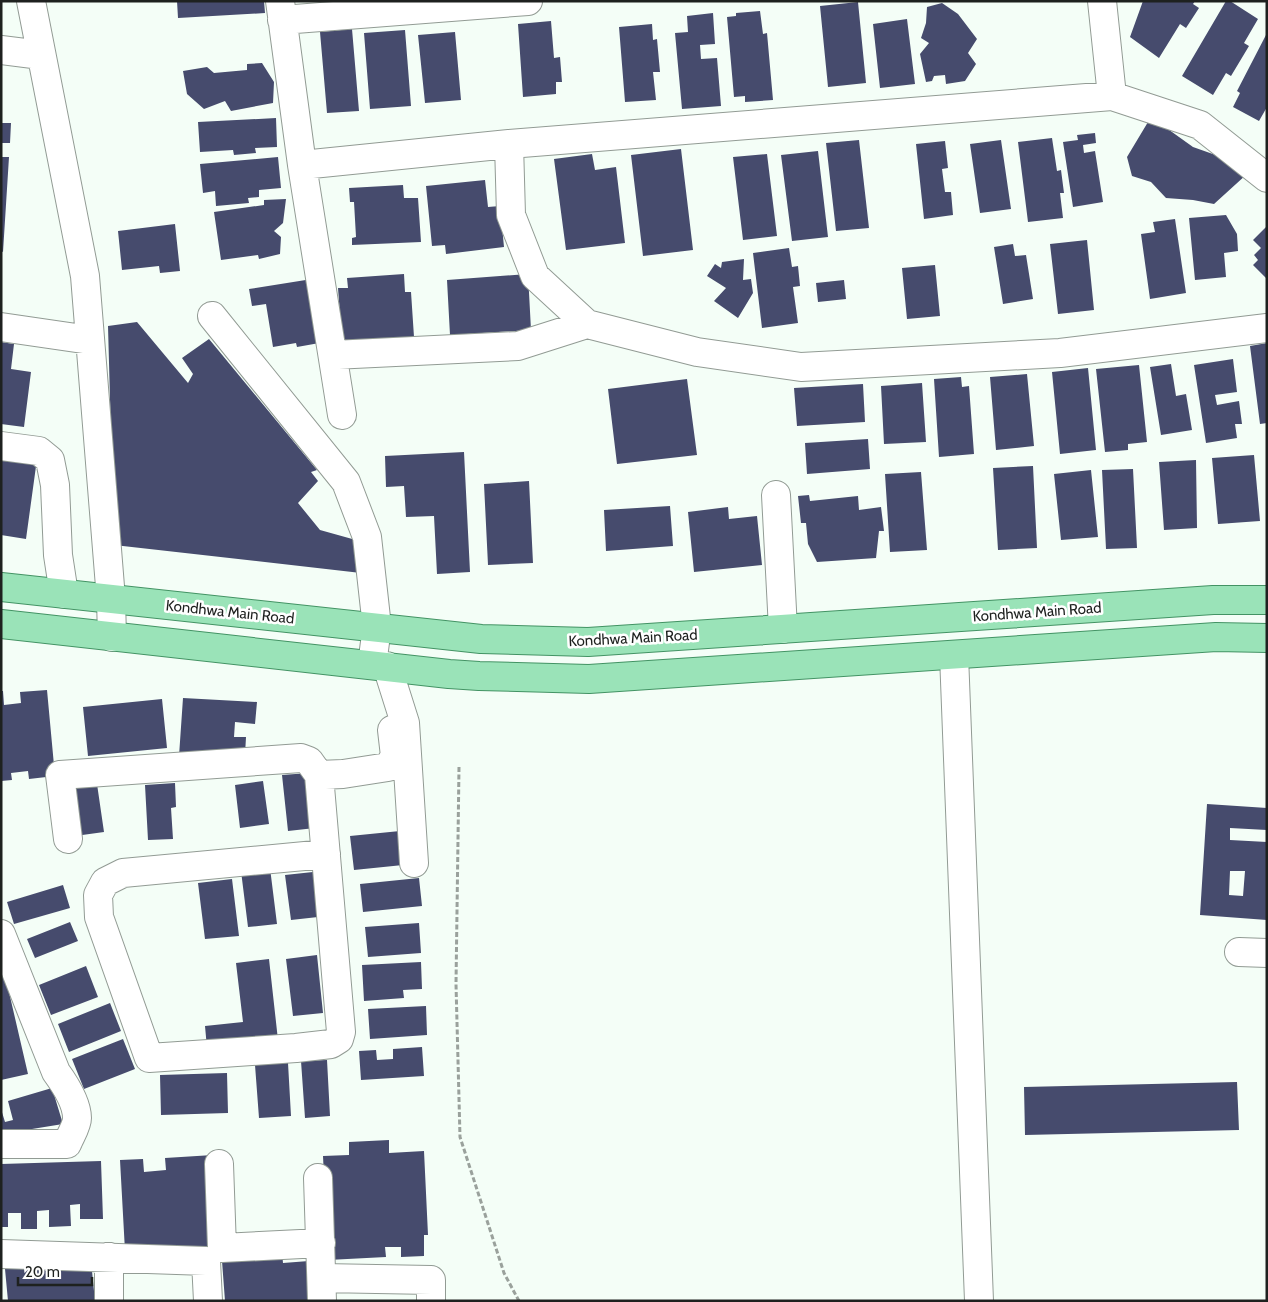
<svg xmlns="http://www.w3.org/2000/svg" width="1268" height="1302" viewBox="0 0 1268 1302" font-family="Cabin,sans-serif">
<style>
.building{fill:#464b6d;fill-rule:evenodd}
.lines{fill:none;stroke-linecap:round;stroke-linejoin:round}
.minor-casing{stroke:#929b94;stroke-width:30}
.major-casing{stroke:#439364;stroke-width:30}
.path{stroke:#9aa19c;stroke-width:3;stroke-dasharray:5 2.5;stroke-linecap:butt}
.minor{stroke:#fff;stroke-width:28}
.major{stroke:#9ae3b8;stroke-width:28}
.labels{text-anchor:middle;stroke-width:5;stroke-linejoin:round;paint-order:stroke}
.street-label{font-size:15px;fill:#1e211f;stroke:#fff}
</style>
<rect width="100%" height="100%" fill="#f4fef7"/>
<!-- building -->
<path class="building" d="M177,1H264L265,13L178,18Z
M1143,1H1195L1193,4L1199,8L1186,28L1180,24L1159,58L1130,37Z
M1226,1H1230L1258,19L1244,43L1249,46L1231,76L1226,73L1213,95L1182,76Z
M858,2L866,83L828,87L820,6Z
M942,3L958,14L977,39L968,53L976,64L965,81L946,84L945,75L934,76L932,81L926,82L920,54L929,43L921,38L926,23L927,7Z
M760,11L763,34L767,33L773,100L745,102V96L734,97L727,17L736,16V13Z
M713,13L715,44L700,45L701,59L717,58L721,106L682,109L675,33L688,32L687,16Z
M907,19L915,84L880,88L873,24Z
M551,21L554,58L560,57L562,82H556V94L523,97L518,24Z
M652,24L653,40L657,39L660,72H653L656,100L625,102L619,27Z
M352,29L359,111L327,113L320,32Z
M405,30L411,106L370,109L364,33Z
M455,32L461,100L425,103L418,35Z
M1267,33V107L1259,121L1233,107L1240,93L1237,91Z
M262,63L274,82L273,103L231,111L225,101L204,109L187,94L183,71L207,67L214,73L247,70V64Z
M1151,117L1193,147L1224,158L1247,174L1214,204L1193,200L1166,198L1151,182L1132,176L1127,157Z
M276,118L277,147L255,148L256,153L234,155L233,150L200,152L198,122Z
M1,123H11L10,143H1Z
M1095,133L1096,143L1083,145L1084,153L1095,151L1103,202L1073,207L1063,142L1078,140L1077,135Z
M1052,138L1057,171L1061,170L1064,193H1060L1063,218L1028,222L1018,142Z
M859,140L869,228L836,231L826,143Z
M1001,140L1011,209L980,213L970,144Z
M945,141L948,168L942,169L945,192H951L953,215L924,219L916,144Z
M681,149L693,250L643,256L631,155Z
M818,151L828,237L792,241L781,155Z
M592,154L595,170L616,167L625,243L566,250L554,159Z
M767,154L777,236L743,240L733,157Z
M1,157H9L3,252L1,251Z
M278,157L281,188L259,190V197L248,198L249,203L216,206L215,191L203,193L200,164Z
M485,180L488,207L500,206L504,247L446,254L445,245L432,246L426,186Z
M403,185L404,198H418L421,242L352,245V238L356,237L354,202H350L349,188Z
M286,199L283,223L274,231L281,237L280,254L259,259L258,255L221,260L214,212L264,205V200Z
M1226,215L1237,234L1238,251L1224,253L1226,277L1195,280L1189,218Z
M1175,219L1186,293L1150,299L1141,234L1155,232L1153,222Z
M175,224L180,271L160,273L159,266L122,270L118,231Z
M1267,226V279L1253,265L1258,260L1254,255L1261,248L1253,240Z
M1087,240L1094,310L1058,314L1050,244Z
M1013,244L1015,256L1026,255L1033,299L1003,304L994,247Z
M789,248L792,267L798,266L800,286L793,287L798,323L762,328L753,253Z
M744,259L743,280L751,279L753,293L738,318L714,301L726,288L707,276L715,264L721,268L722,262Z
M935,265L940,316L907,319L902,268Z
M404,274L405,292H411L414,337L342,342L338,288H348L347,278Z
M528,274L531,330L450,335L447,280Z
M312,279L325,342L297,347L296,343L273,347L266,304L252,306L249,289Z
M844,280L846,299L818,302L816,283Z
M137,322L188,383L193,374L182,358L209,339L317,470L311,472L318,481L298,503L320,530L363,542L361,573L114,545L108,326Z
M1,342L14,344L11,369L31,372L24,427L1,424Z
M1267,343V423L1260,424L1250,346Z
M1233,359L1237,392L1215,395L1217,405L1239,401L1242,424H1235L1237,438L1206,443L1194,365Z
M1171,364L1176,396L1186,394L1192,430L1161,435L1150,367Z
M1139,365L1147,442L1128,444V450L1105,452L1096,369Z
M1088,368L1096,450L1060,454L1052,372Z
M1027,374L1034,446L996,450L990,377Z
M961,377L962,387L969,386L974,454L939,457L934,379Z
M687,379L697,455L617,464L608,389Z
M922,383L926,442L884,444L881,386Z
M863,384L865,422L797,426L794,388Z
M868,439L870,469L807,474L805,443Z
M464,452L470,572L437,574L434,516L406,517L404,486L386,487L385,456Z
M1,454L37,459L26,539L1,535Z
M1254,455L1260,521L1218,524L1212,458Z
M1196,460L1197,528L1164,530L1159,462Z
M1033,466L1037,548L998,550L993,468Z
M1133,469L1137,548L1106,549L1102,470Z
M1091,470L1098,537L1061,540L1054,474Z
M921,472L927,550L890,552L885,474Z
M529,481L533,563L488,565L484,484Z
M809,495L810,501L858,496L859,510L881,507L884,531H879L876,558L817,562L808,544L806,523H801L798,496Z
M670,506L673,546L606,551L604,510Z
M728,507L729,519L757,516L762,565L694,572L688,512Z
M47,690L55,776L29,779L28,771L11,773L12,780L1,781V691H3L4,705L21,703L20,692Z
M183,698L257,702L255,724L235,722L234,737H246L245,755L179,756Z
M162,699L167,748L88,756L83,707Z
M309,773L315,828L288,831L282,775Z
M263,781L269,824L240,828L235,785Z
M175,783L176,807L171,808L173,839L148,840L145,785Z
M97,784L104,832L75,836L68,788Z
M1207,804L1267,808V830L1230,828V840L1267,842V920L1200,915ZM1230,871H1245L1243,896L1229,895Z
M400,831L403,865L354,870L350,836Z
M270,868L277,924L248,927L241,871Z
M313,872L318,917L291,920L285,875Z
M419,878L422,906L363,912L360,884Z
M232,879L239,936L205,939L198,883Z
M63,885L70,908L14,924L7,902Z
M70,922L78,941L35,958L27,939Z
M419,923L421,953L368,957L365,927Z
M317,955L323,1013L293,1016L286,959Z
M269,959L278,1040L207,1048L205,1026L243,1022L236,963Z
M2,962L28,1074L1,1080V963Z
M421,962L422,989L403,990L404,998L364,1001L362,965Z
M86,966L98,997L51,1015L39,985Z
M110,1003L121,1031L69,1052L58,1024Z
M426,1006L427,1035L370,1039L368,1009Z
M123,1039L135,1069L84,1089L72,1059Z
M422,1047L424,1076L361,1080L359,1051L376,1050L377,1060L393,1059V1049Z
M327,1060L330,1116L305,1118L301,1061Z
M288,1063L291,1116L259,1118L255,1065Z
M227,1073L228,1113L161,1115L160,1075Z
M1237,1082L1239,1130L1025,1135L1024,1087Z
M52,1088L63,1124L1,1134V1109L5,1122L13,1120L8,1101Z
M389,1140V1153L424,1151L428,1235H424V1256L401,1257V1247H385L386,1257L328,1260L323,1156L349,1155V1142Z
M213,1155L214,1246L161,1249V1245L145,1246L125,1251L120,1160L143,1159L144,1172L166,1170L165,1158Z
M101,1161L103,1219H80V1204L70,1205L71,1226L49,1227V1210L37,1211V1229H21V1213H8V1227H1V1164Z
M282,1253L283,1263L309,1261L311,1301H225L222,1261Z
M91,1261L95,1301H8L5,1269Z"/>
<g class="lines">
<defs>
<path id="minor" d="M31,1L85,276L111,599L112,637
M280,1L302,165L342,415
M1102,1L1112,96L1200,125L1267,178
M282,20L528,1
M1,50L41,55
M509,144L511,215L535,276L587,324L697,352L801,367L1060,353L1267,328
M302,165L509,144L1112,96
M212,316L346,482L367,537L377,627L372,665
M1,327L90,340
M333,355L518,346L587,324
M1,446L39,451L50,460L55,485L58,555L64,594
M776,495L783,629
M954,655L979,1301
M387,666L405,723L414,863
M319,775L343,774L388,767L395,756L392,730
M68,839L60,775L301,758L309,761L319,775L341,1032L339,1039L331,1044L296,1048L149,1058L99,917L98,895L105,882L123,873L326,854
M1,934L56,1072C64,1083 77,1103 77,1118C77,1126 70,1136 67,1144H1
M1239,952L1267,953
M219,1164L222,1248L321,1243
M318,1178L322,1301
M1,1254L206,1261L208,1301
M322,1278L431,1280V1301
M109,1301V1257"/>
<path id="major" d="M1,587L481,639L588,642L1213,600H1267
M1,624L449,674L479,676L589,679L1216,637L1267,638"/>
</defs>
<!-- minor casing -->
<use href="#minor" class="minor-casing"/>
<!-- major casing -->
<use href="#major" class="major-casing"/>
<!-- path -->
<path class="path" d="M459,767L456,984L460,1137L504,1273L519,1301"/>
<!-- minor -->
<use href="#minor" class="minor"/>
<!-- major -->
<use href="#major" class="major"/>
</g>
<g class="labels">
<!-- street labels -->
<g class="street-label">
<text transform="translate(230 612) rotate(6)" y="5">Kondhwa Main Road</text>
<text transform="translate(1037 612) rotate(-4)" y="5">Kondhwa Main Road</text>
<text transform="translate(633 638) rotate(-3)" y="5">Kondhwa Main Road</text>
</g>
</g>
<!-- border -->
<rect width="1268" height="1302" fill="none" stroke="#1e211f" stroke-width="5"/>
<!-- scale -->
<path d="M18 1277v8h74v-8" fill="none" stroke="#1e211f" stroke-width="2.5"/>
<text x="25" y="1277" font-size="15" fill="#1e211f" stroke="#ffffff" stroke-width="4" paint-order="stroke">20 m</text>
</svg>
